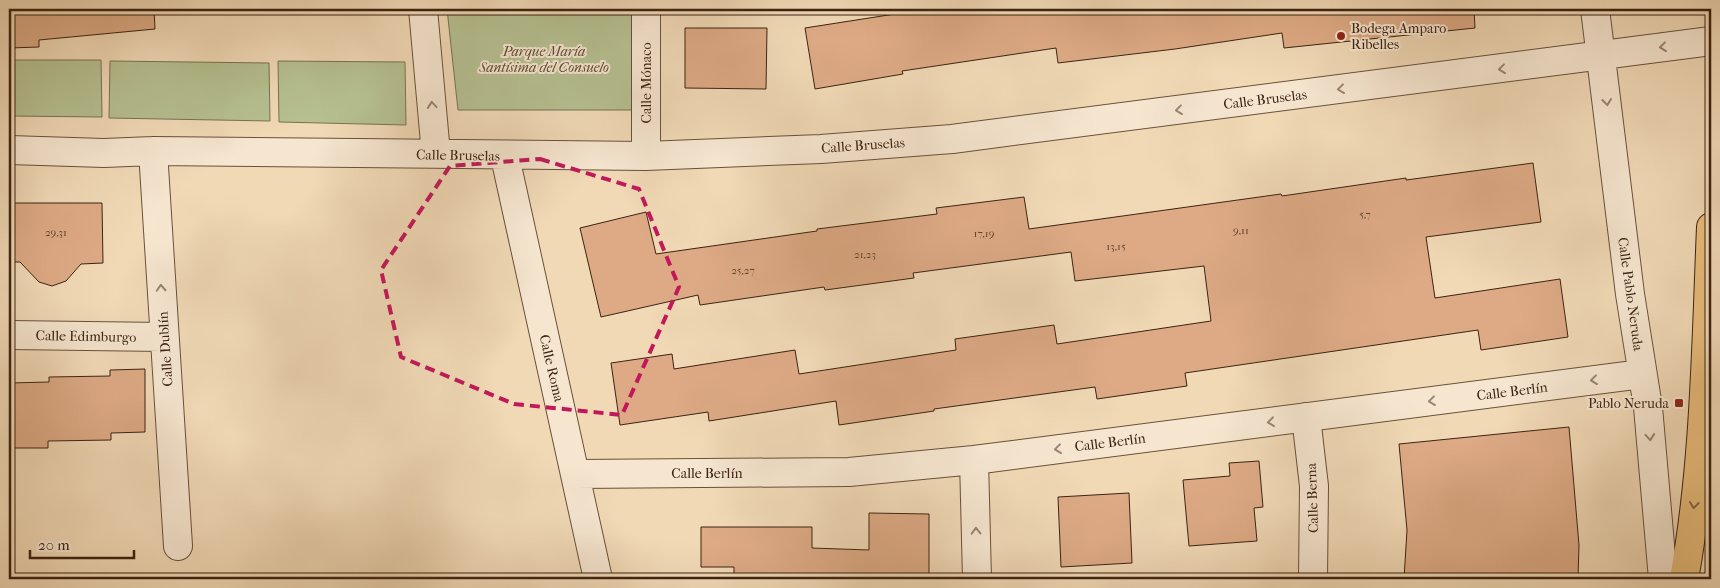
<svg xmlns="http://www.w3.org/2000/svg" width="1720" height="588" viewBox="0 0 1720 588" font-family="'IM FELL French Canon',serif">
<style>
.green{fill:#b6c091;stroke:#797252}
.building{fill:#ddaa85;stroke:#3c2312}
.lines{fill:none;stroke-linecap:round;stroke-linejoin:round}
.minor-casing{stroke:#69503b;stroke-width:30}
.major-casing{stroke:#3c2312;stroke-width:30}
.minor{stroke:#f6e6d0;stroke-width:28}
.major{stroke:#e8bc7b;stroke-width:28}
.oneway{stroke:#998471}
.oneway2{stroke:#896841}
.marked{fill:none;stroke:#c2185b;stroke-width:4;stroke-dasharray:10 6;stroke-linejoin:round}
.poi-dot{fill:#8f2418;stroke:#f6e6d0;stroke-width:2}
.labels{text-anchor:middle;stroke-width:4;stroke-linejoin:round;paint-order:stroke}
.number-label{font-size:11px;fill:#64452f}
.poi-label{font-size:14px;fill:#3c2312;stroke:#f6e6d0;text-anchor:start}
.park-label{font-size:14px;font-style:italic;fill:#5a4a32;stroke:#f6e6d0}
.street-label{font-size:14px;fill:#3c2312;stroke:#f6e6d0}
</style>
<rect width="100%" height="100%" fill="#f1d9b6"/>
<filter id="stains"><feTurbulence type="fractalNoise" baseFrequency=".004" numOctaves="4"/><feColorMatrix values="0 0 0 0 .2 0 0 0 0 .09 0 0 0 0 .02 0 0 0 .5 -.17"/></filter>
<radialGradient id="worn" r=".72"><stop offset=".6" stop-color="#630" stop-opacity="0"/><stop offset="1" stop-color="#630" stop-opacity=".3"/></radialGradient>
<!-- green -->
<path class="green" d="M447,9H633L636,110H458Z
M9,60H101L102,117L9,116Z
M110,61L269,63L270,121L109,118Z
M278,61L405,62L406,125L279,122Z"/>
<!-- building -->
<path class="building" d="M9,9H154L155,29L39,40V47L9,48Z
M927,9H1474L1475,28L1284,48L1282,33L1175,49L1058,63L1056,48L902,71L903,74L815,89L805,28Z
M685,28H767L766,89L685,88Z
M1533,163L1541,222L1426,237L1435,298L1560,279L1568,337L1481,350L1478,330L1185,373L1187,386L1097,399L1095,387L934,409V411L839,425L836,401L709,421L708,412L620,425L611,363L672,354L674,369L795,350L799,374L956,350L955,339L1054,325L1057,344L1211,321L1204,266L1075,281L1071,252L913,273L914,278L825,290L824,287L700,305L698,295L601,317L580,228L646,212L656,254L817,231V229L937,214L936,208L1024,197L1029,229L1281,194L1282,196L1406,178V180Z
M9,203H102L103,263L81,264L66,281L52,286L39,282L20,262H9Z
M145,369V432L111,433V440L48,441V448H9V383L49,382V377L110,376V370Z
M1569,427L1579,545L1578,579H1404L1407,530L1399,444Z
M1259,461L1263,507L1254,508L1257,541L1189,546L1183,480L1230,476L1229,463Z
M1129,493L1132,563L1061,567L1058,497Z
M869,513L929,514V579H758L734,578V567H701V527H812V548L869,550Z"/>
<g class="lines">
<defs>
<path id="minor" d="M423,9L436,154
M646,9V156
M1595,9L1630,294L1648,407L1663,579
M9,150L104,153L153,151L646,156L821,149L952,139L1711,41
M153,151L178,546
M505,157L598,579
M9,335L164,337
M1306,417L1314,486L1313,579
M974,460L977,579
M576,474L849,472L974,460L1642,374"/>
<path id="major" d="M1684,579C1705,464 1706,344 1711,227"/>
</defs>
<!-- minor casing -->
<use href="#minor" class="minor-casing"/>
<!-- major casing -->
<use href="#major" class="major-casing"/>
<!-- minor -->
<use href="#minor" class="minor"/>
<!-- major -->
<use href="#major" class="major"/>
</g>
<!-- one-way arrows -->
<defs><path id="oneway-chevron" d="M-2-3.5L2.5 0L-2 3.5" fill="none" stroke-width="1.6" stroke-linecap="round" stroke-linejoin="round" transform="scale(1.25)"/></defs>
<g class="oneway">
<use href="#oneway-chevron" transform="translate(1663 47) rotate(173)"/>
<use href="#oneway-chevron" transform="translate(1502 69) rotate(173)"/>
<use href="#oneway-chevron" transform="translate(1341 89) rotate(173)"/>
<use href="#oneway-chevron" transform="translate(1607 102) rotate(83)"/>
<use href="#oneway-chevron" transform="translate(432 105) rotate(-95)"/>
<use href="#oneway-chevron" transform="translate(1179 110) rotate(173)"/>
<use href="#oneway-chevron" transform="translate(161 288) rotate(-93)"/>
<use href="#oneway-chevron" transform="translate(1594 380) rotate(173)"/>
<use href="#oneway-chevron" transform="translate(1432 401) rotate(173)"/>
<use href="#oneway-chevron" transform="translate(1271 422) rotate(173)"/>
<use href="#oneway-chevron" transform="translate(1650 437) rotate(85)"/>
<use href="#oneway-chevron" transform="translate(1058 449) rotate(173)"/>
<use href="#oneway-chevron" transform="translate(976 531) rotate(-91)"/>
</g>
<use class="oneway2" href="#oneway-chevron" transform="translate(1694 505) rotate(96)"/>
<!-- marked area -->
<path class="marked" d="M540,159L639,189L679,287L622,415L514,404L401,357L381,270L450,166Z"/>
<!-- markers -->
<g class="poi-dot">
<circle cx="1341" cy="36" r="5"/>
<rect x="1674" y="398" width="10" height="10" rx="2.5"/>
</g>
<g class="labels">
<!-- number labels -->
<g class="number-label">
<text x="1365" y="218">5,7</text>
<text x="1241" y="234">9,11</text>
<text x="56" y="236">29,31</text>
<text x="984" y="237">17,19</text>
<text x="1116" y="250">13,15</text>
<text x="865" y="258">21,23</text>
<text x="743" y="274">25,27</text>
</g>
<!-- poi labels -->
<g class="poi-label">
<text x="1351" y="33">Bodega Amparo<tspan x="1351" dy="16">Ribelles</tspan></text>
<text x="1669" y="408" text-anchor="end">Pablo Neruda</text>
</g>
<!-- park labels -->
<g class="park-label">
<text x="544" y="56">Parque María<tspan x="544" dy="16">Santísima del Consuelo</tspan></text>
</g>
<!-- street labels -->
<g class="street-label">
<text transform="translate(646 83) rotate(-90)" y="5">Calle Mónaco</text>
<text transform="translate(1265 99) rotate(-7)" y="5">Calle Bruselas</text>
<text transform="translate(863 145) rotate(-4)" y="5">Calle Bruselas</text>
<text transform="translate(458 155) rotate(1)" y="5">Calle Bruselas</text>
<text transform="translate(1631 294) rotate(82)" y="5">Calle Pablo Neruda</text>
<text transform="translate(86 336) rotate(1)" y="5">Calle Edimburgo</text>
<text transform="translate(165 349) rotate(-94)" y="5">Calle Dublín</text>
<text transform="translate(552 368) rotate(77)" y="5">Calle Roma</text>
<text transform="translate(1512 391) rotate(-7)" y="5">Calle Berlín</text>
<text transform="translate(1110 442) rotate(-7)" y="5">Calle Berlín</text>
<text x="707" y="478">Calle Berlín</text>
<text transform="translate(1312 498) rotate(-92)" y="5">Calle Berna</text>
</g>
</g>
<!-- margin -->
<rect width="1720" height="588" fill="none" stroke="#f1d9b6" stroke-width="30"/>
<rect x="10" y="10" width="1700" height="568" fill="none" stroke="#3c2312" stroke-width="2.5"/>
<rect x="15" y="15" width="1690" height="558" fill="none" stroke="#3c2312"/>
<!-- scale -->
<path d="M30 550v8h104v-8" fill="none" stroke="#3c2312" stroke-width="2.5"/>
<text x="38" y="550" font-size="15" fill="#3c2312" stroke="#f6e6d0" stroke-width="4" paint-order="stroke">20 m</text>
<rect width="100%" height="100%" filter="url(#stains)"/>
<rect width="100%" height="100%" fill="url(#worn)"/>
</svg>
